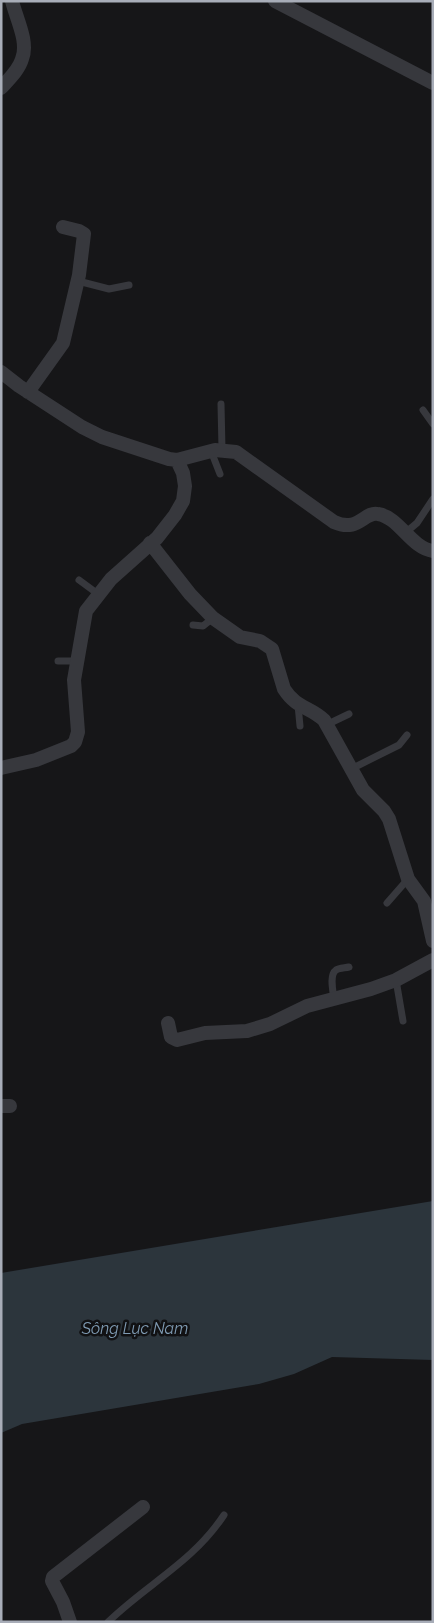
<svg xmlns="http://www.w3.org/2000/svg" width="434" height="1623" viewBox="0 0 434 1623" font-family="Raleway,sans-serif">
<style>
.water{fill:#2c353c}
.lines{fill:none;stroke-linecap:round;stroke-linejoin:round}
.lane{stroke:#37383d;stroke-width:7}
.street{stroke:#37383d;stroke-width:14}
.labels{text-anchor:middle;stroke-width:5;stroke-linejoin:round;paint-order:stroke}
.water-label{font-size:16px;font-style:italic;fill:#7f9bb3;stroke:#111113}
</style>
<rect width="100%" height="100%" fill="#161618"/>
<!-- water -->
<path class="water" d="M433,1201V1360L332,1357L294,1374L259,1384L22,1424L1,1433V1273Z"/>
<g class="lines">
<!-- lane -->
<path class="lane" d="M78,281L109,289L129,285
M221,404L222,449
M423,410L433,424
M211,451L220,474
M405,533L417,523L433,499
M79,580L98,594
M193,625L203,626L213,618
M58,661H78
M298,705L300,726
M326,725L349,714
M351,769L399,745L407,735
M387,903L408,879
M396,980L403,1021
M334,999C333,991 329,975 336,970C339,968 345,968 349,967
M108,1622C147,1584 193,1562 224,1515"/>
<!-- street -->
<path class="street" d="M275,1L433,83
M1,88C8,80 19,70 22,59C29,42 16,18 12,1
M1,372L19,386L82,427L102,437L169,459L177,460L215,450L236,452L334,522C359,533 364,511 378,514C399,517 411,548 433,551
M28,392L63,343L79,275L84,234L79,231L63,227
M150,543L190,594L213,618L240,637L260,641L272,649L284,689C297,709 309,706 324,720L363,790L384,811L389,819L408,879L424,901L433,941
M1,768L36,760L71,746L75,742L78,732L74,680L86,611L111,579L157,538L175,515L183,501L185,486L183,473L177,460
M168,1023L171,1037L177,1040L205,1033L247,1031L270,1024L307,1006L371,989L396,980L433,960
M1,1106H10
M70,1622L63,1602L52,1581L53,1577L143,1507"/>
</g>
<g class="labels">
<!-- water labels -->
<g class="water-label">
<text x="135" y="1334">Sông Lục Nam</text>
</g>
</g>
<!-- border -->
<rect width="434" height="1623" fill="none" stroke="#a8adb8" stroke-width="5"/>
</svg>
